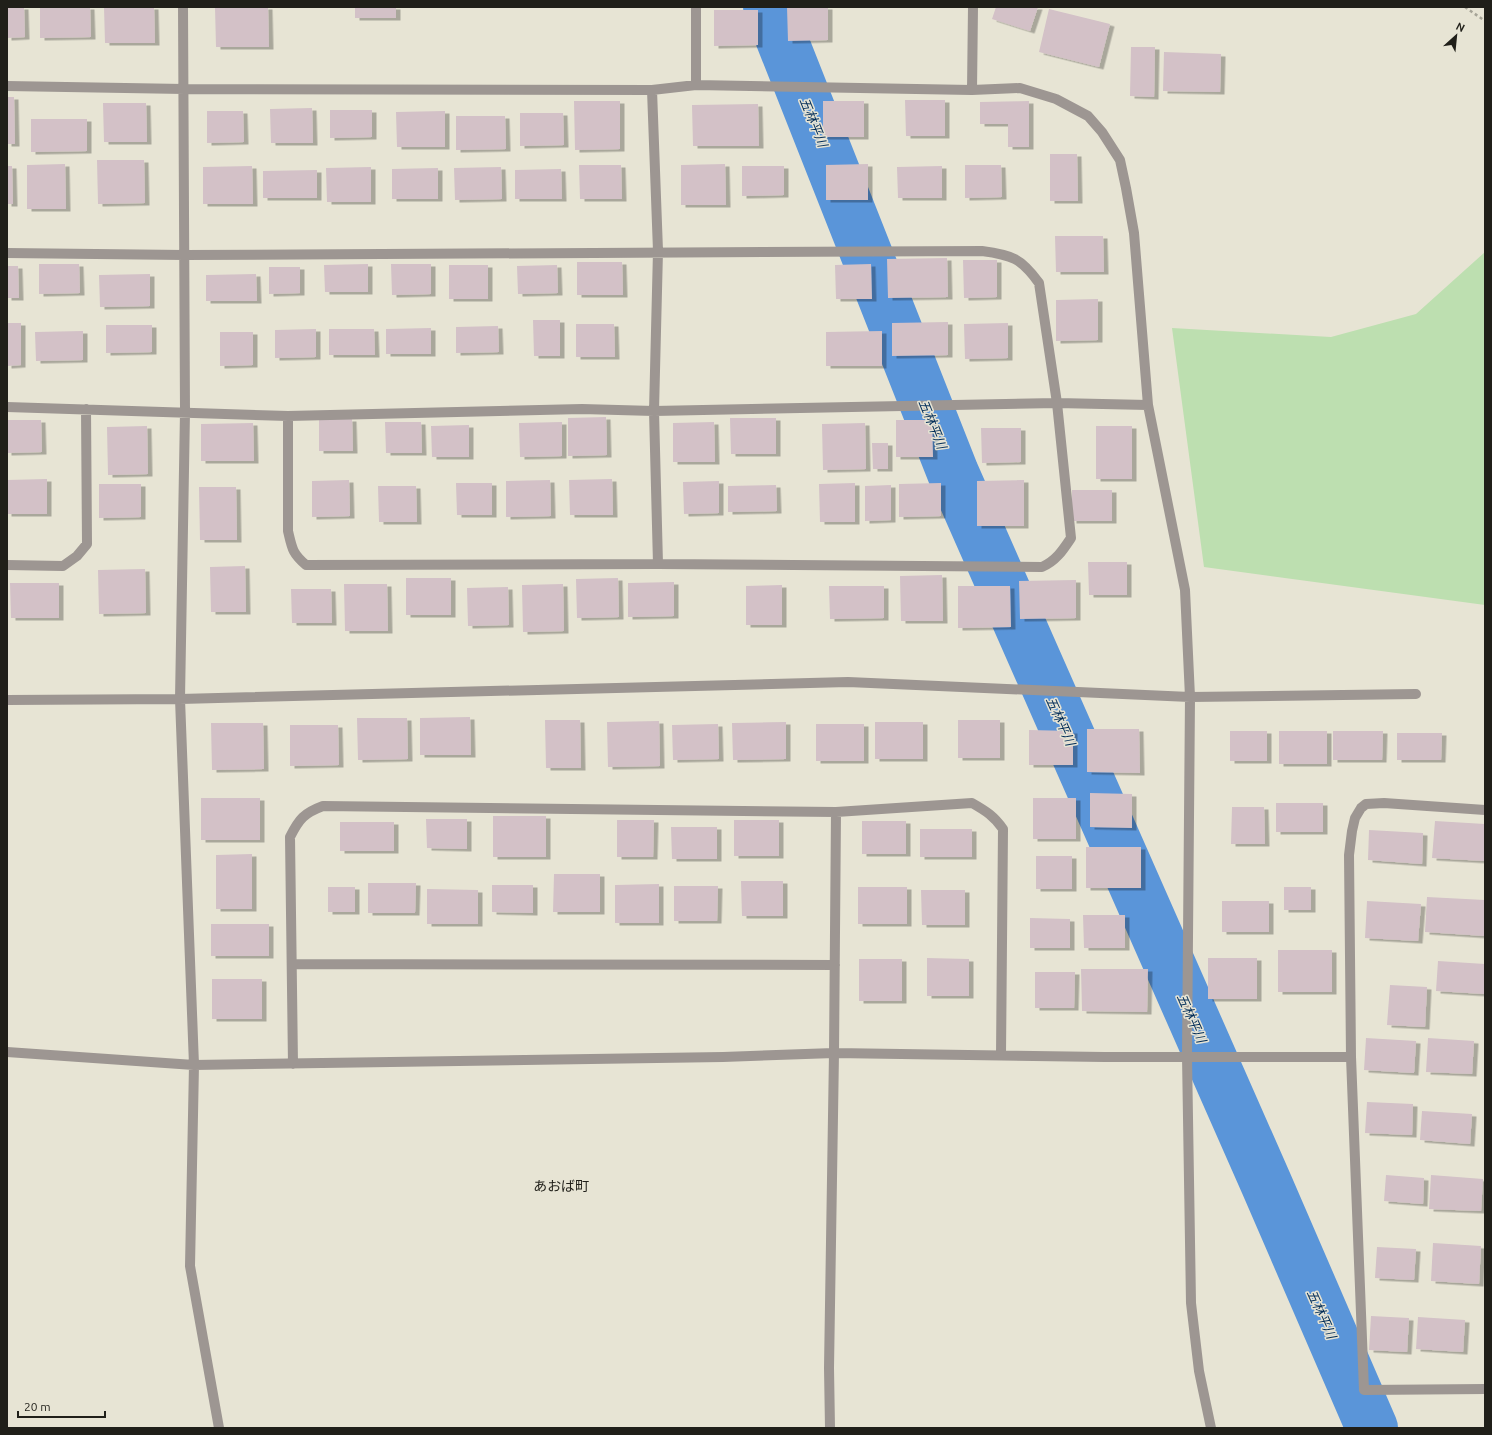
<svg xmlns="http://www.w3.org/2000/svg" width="1492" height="1435" viewBox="0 0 1492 1435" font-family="Ubuntu,'Noto Sans JP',sans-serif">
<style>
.green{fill:#bddfb0}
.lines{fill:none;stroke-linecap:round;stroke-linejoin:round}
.river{stroke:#5a95d9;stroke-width:52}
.building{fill:#d3c1c7;filter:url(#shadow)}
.path{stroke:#a6a497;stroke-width:2.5;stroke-dasharray:3 3;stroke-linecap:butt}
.minor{stroke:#9d9692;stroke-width:10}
.labels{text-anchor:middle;stroke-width:3;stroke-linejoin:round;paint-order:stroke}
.water-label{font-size:13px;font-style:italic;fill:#032e59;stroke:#e7e4d4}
.quarter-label{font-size:14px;fill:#201f19;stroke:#e7e4d4}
</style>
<defs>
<filter id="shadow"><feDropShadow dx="4.5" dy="2.5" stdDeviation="0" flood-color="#0004"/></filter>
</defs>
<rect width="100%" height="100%" fill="#e7e4d4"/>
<!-- green -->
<path class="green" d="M1485,252V605L1204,567L1172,328L1331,337L1416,314Z"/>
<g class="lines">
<!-- river -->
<path class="river" d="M769,7L953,473L1266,1183L1372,1428"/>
</g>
<!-- building -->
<path class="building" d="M7,7H24L25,37L7,38Z
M40,7H90L91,37L40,38Z
M104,7H154L155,43H105Z
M215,7H268L269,47H216Z
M355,7H396V18H355Z
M787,7H828V40L788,41Z
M996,7H1038L1030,31L992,19Z
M1049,9L1110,24L1099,67L1039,52Z
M714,10H758V45L714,46Z
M1131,47H1155L1154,97L1130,96Z
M1164,52L1221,54L1220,92L1163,91Z
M7,97H14L15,144H7Z
M905,100H945V136H906Z
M574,101H620V149L575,150Z
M823,101H864V137H823Z
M1029,101V147H1008V124H980V102Z
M103,103H146L147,142H104Z
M758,104L759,146H693L692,105Z
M312,108L313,143H271L270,109Z
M330,110H372V137L330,138Z
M207,111H243L244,142L207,143Z
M445,111V147H397L396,112Z
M520,113H563L564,145L520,146Z
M456,116H505L506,149L456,150Z
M31,119H87V151L31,152Z
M1050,154H1077L1078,201H1050Z
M97,160H144L145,203L98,204Z
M65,164L66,209H27V165Z
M725,164L726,205H681V165Z
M868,164V200H826V165Z
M579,165H621L622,199H580Z
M965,165H1001L1002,197L965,198Z
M7,166H12L13,204H7Z
M252,166L253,204H203V167Z
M742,166H784V195L742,196Z
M942,166V198H898L897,167Z
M371,167V202H327L326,168Z
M501,167L502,199L455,200L454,168Z
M438,168V199H392V169Z
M561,169L562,199H515V170Z
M317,170V198H263V171Z
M1055,236H1103L1104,272H1056Z
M947,258L948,297L888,298L887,259Z
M963,260H997V297L964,298Z
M577,262H622L623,295H577Z
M39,264H79L80,293L39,294Z
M368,264V292H325L324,265Z
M391,264H431V294L392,295Z
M871,264L872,299H836L835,265Z
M449,265H488V299H449Z
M557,265L558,293L518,294L517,266Z
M7,266H18L19,298H7Z
M269,267H300V293L269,294Z
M150,274V306L100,307L99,275Z
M256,274L257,301H206V275Z
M1098,299V340L1056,341V300Z
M533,320H560V356H534Z
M948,322V355L892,356V323Z
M7,323H21V365L7,366Z
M1008,323V358L965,359L964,324Z
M576,324H614L615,357H576Z
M106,325H152V352L106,353Z
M498,326L499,352L456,353V327Z
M431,328V354H386V329Z
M316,329V357L275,358V330Z
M329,329H374L375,355H329Z
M83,331V360L36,361L35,332Z
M882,331V366H826V332Z
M220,332H253V365L220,366Z
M606,417L607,455L568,456V418Z
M730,418H776V454H731Z
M319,419H352L353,451H319Z
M7,420H41L42,452L7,453Z
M896,420H932L933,457H896Z
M385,422H421L422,453H386Z
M562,422V456L520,457L519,423Z
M714,422L715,462H673V423Z
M253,423L254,461H201V424Z
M865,423L866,469L823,470L822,424Z
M469,425V457H432L431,426Z
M147,426L148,474L108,475L107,427Z
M1096,426H1132V479H1096Z
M981,428H1021V462L982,463Z
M872,443H888V469H873Z
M47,479V514H7V480Z
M612,479L613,515H570L569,480Z
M349,480L350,516L312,517V481Z
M550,480L551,516L506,517V481Z
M1024,480V526H977V481Z
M719,481V513L684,514L683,482Z
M456,483H492V515H457Z
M855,483V522H820L819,484Z
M941,483V516L899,517V484Z
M99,484H141V517L99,518Z
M776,485L777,511L728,512V486Z
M891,485V520L865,521V486Z
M378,486H416L417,522H379Z
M199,487H236L237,540H200Z
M1072,490H1112V521H1072Z
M1088,562H1127V595H1089Z
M245,566L246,612H211L210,567Z
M145,569L146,613L99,614L98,570Z
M942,575L943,621H901L900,576Z
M406,578H451V615H406Z
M618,578L619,617L577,618L576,579Z
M1076,580V618L1020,619L1019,581Z
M674,582V616L628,617V583Z
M10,583H59V618H11Z
M344,584H387L388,631H345Z
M563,584L564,631L523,632L522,585Z
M782,585V625H746V586Z
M829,586H884V618L830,619Z
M958,586H1010L1011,627L958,628Z
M508,587L509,625L468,626L467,588Z
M291,589H331L332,623H292Z
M470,717L471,755H420V718Z
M357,718H407L408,759L358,760Z
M545,720H580L581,768H546Z
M958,720H1000V758H958Z
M659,721L660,766L608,767L607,722Z
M786,722V759L733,760L732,723Z
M875,722H923V759H875Z
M211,723H263L264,769L212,770Z
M718,724L719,759L673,760L672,725Z
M816,724H864V761H816Z
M290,725H338L339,765L290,766Z
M1087,729H1139L1140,773L1087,772Z
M1029,730L1073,731V765H1029Z
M1230,731H1267V761H1230Z
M1279,731H1327V764H1279Z
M1333,731H1383L1382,760H1333Z
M1397,733H1442L1441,760H1397Z
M1090,793L1132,794V828L1090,827Z
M201,798H260V840H201Z
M1033,798H1076V839H1033Z
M1276,803H1323V832H1276Z
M1232,807H1264L1265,844H1231Z
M493,816H546V857H493Z
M426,819H467V849L427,848Z
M617,820H654L653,857H617Z
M734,820H779V856H734Z
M862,821H906V854H862Z
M1435,821L1485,824V861L1432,858Z
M340,822H394V851H340Z
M671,827H717V859H672Z
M920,829H972V857H920Z
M1369,830L1423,833L1422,864L1368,860Z
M1086,847H1141V888H1086Z
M252,854V909H216V855Z
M1036,856H1072V889H1036Z
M554,874H600V912H553Z
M741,881H783V916H742Z
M368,883H416L415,913H368Z
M659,884V923H615V885Z
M492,885H533V913L492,912Z
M674,886H718L717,921H674Z
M328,887H355V912H328Z
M858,887H907V924H858Z
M1284,887H1311V910H1284Z
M427,889L478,890V924H427Z
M921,890H965V925H922Z
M1427,897L1485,900V936L1425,932Z
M1222,901H1269V932H1222Z
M1367,901L1421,904L1418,941L1365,938Z
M1083,915H1125V948H1084Z
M1030,918L1070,919V948H1030Z
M211,924H269V956H211Z
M1278,950H1332V992H1278Z
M927,958L969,959V996H927Z
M1208,958H1257V999H1208Z
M859,959H902V1001H859Z
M1438,961L1485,964L1484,994L1436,991Z
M1081,969H1148L1147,1012L1082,1011Z
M1035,972H1075L1074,1008H1035Z
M212,979H262V1019H212Z
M1390,985L1427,987L1425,1027L1387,1025Z
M1366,1038L1416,1041L1414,1073L1364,1070Z
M1428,1038L1474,1041L1472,1074L1426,1072Z
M1367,1102L1413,1104L1412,1135L1365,1133Z
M1422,1111L1472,1114L1470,1144L1420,1140Z
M1386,1175L1424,1178L1423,1204L1384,1201Z
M1431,1175L1483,1179L1481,1211L1429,1209Z
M1433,1243L1481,1246L1479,1284L1431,1281Z
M1377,1247L1416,1249L1414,1280L1375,1278Z
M1371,1316L1409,1318L1407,1352L1369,1350Z
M1418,1317L1465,1320L1463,1352L1416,1349Z"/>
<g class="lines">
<!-- path -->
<path class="path" d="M1465,7L1485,21"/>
<!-- minor -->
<path class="minor" d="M696,85V7
M7,86L184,89L652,90L696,85L972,90L1020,88L1056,99L1088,116L1102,132L1120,160L1126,188L1134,233L1148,405L1185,590L1190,697L1187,1056L1191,1303L1199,1371L1211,1428
M652,90L658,251L654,411L658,564
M972,90L973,7
M7,253L184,255L982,251C1012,255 1021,258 1039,283L1057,403L1071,538C1063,550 1056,561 1042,567L658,564L306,565C292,553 292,548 288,531V416
M7,407L288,416L582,409L654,411L1057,403L1148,405
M7,565L63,566L77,556L87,544L86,409
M7,700L180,699L185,412L183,7
M1485,810L1384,803L1366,804L1361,808L1355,818L1352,831L1349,855L1351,1057L1364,1390L1485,1389
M292,964L835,965
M7,1052L194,1065L723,1057L834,1053L1104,1057H1351
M293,1064L290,837C299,819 304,813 323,806L836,812L972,803C986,811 994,816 1003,829L1001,1055
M219,1428L190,1266L194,1065L180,699L848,682L1190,697L1416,694
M830,1428L829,1368L834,1053L836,812"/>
</g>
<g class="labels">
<!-- water labels -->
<g class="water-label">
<text transform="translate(814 122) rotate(68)" y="5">五林平川</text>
<text transform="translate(933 424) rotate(68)" y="5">五林平川</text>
<text transform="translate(1061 721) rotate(66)" y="5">五林平川</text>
<text transform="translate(1192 1018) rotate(66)" y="5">五林平川</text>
<text transform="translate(1322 1314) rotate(66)" y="5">五林平川</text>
</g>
<!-- quarter labels -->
<g class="quarter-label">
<text x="561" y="1191">あおば町</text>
</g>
</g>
<!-- border -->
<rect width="1492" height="1435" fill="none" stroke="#201f19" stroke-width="16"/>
<!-- north arrow -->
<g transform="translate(1456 36) rotate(27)" stroke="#e7e4d4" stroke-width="3" paint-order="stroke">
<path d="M0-3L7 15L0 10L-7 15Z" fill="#201f19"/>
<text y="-6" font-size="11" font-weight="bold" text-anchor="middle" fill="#201f19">N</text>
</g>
<!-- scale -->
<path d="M18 1411v6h87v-6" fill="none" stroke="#201f19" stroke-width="2"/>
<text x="24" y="1411" font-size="12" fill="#201f19" stroke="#e7e4d4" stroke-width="3" paint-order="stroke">20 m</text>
</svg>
